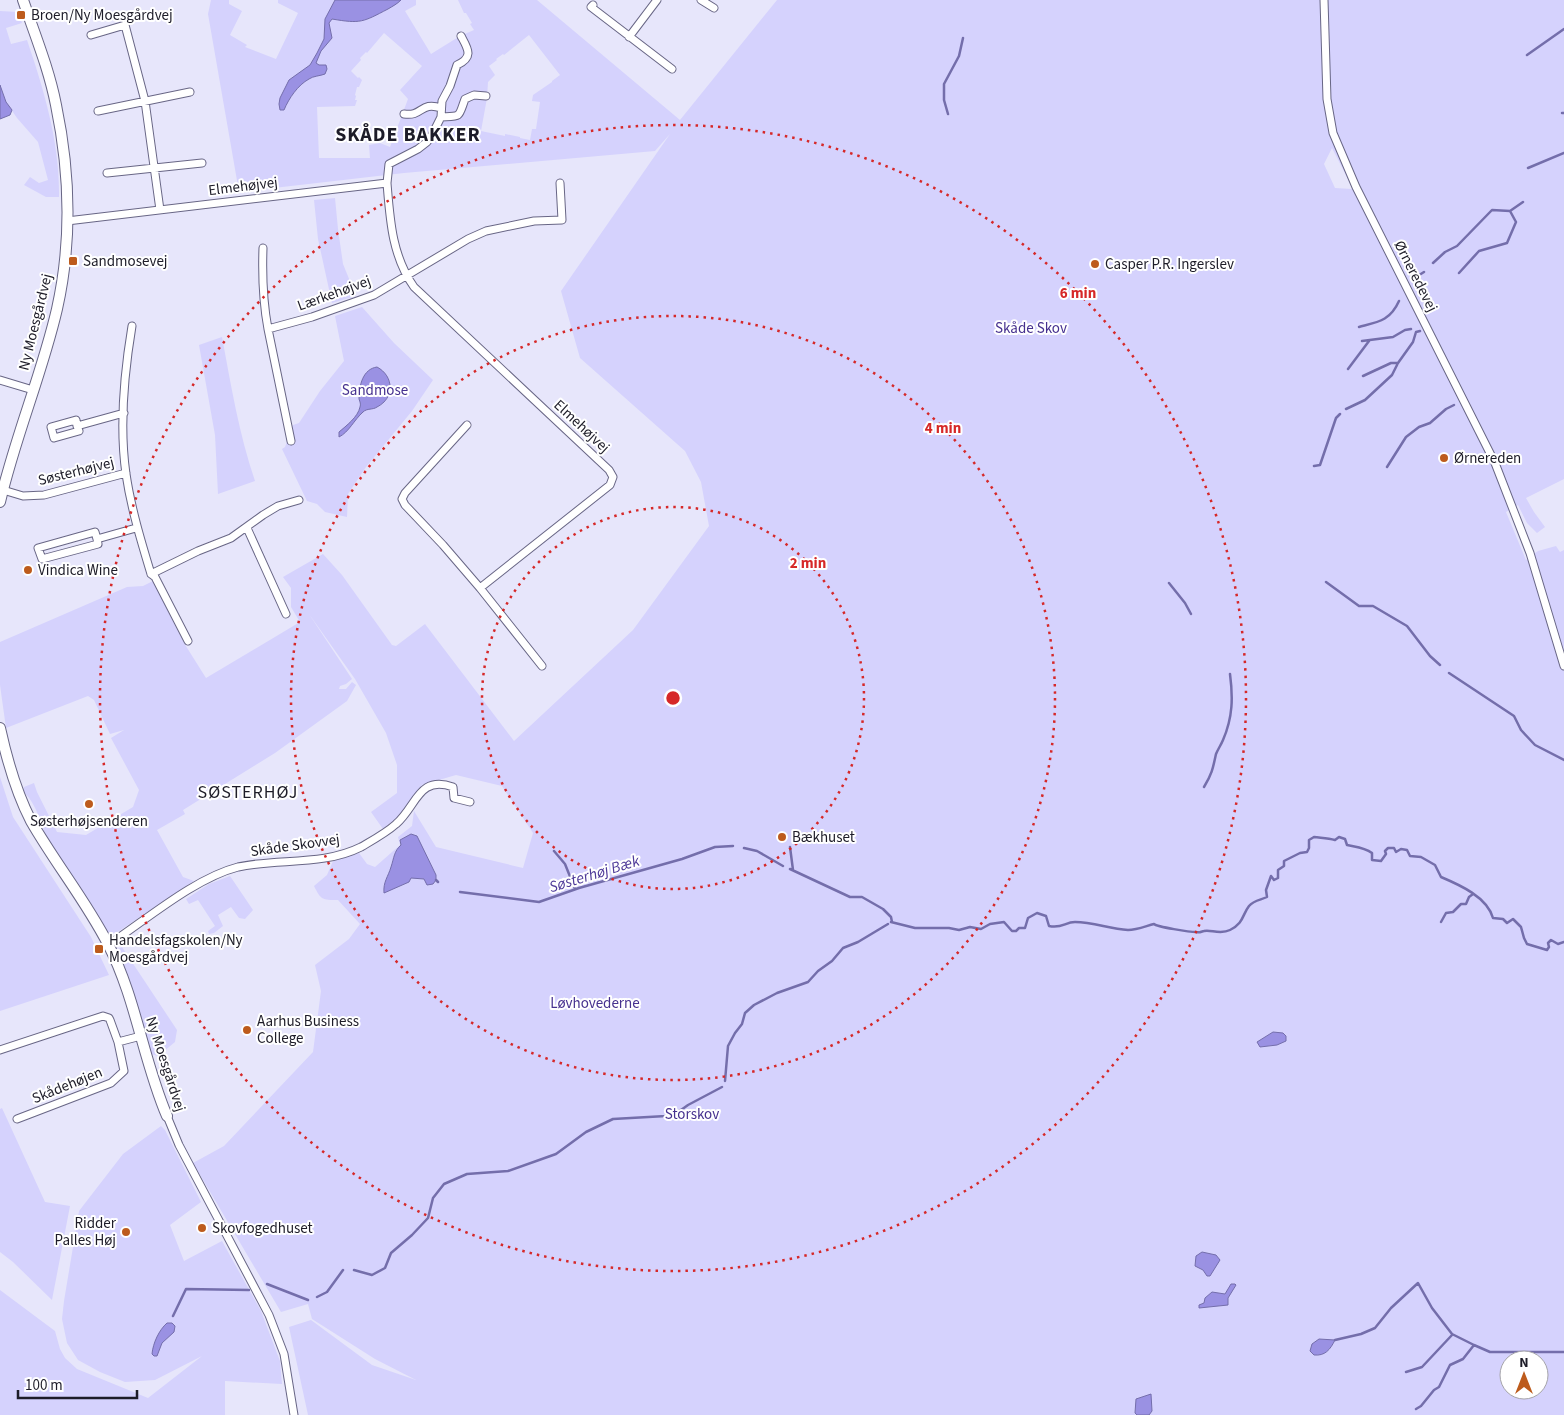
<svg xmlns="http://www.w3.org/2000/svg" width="1564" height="1415" viewBox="0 0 1564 1415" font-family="'Source Sans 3',sans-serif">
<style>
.green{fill:#d5d2fd;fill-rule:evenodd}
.water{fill:#9a91e3;stroke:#746eab}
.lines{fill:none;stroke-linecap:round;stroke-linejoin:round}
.stream{stroke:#746eab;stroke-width:2.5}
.street-casing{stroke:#686685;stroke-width:9}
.secondary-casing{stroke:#686685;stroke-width:12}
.street{stroke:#fff;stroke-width:7}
.secondary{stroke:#fff;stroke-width:10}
.ring{fill:none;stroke:#d62828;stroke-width:2.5;stroke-dasharray:2.5 5}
.poi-dot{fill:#bd5b1c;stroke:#fff;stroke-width:2}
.labels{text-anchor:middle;stroke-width:4;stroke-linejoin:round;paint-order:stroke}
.poi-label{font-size:15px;fill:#1d1c28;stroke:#fff;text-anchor:start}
.street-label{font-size:15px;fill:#1d1c28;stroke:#fff}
.park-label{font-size:15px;fill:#46318f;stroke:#fff}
.water-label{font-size:16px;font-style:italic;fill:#4d3998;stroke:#fff}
.quarter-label{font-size:18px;letter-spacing:1px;fill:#1d1c28;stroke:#fff}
.district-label{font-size:20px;font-weight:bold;letter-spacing:1px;fill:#1d1c28;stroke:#fff}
.centre{fill:#d62828;stroke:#fff;stroke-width:2.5}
.ring-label{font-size:15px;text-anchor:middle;font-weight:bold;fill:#d62828;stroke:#fff;stroke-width:4;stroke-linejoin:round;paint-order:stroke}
</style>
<rect width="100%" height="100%" fill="#e7e6fb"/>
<!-- green -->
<path class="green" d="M211,0H229V4L242,11L230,35L247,45L245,47L276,59L298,13L278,3V0H416V5L405,11L431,54L460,36L474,30L470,24L472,23L466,13H464L458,0H537L680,120L777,0H1564V479L1526,498L1534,512L1545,527L1537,533L1527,523L1518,505L1506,512L1526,560L1538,551L1556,546L1560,552L1564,550V1415H308L289,1327L311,1320L372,1365L416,1380L375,1359L312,1319L308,1304L281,1312L193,1163L224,1146L313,1052L321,991L315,965L349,939L360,924L338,900C322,900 321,900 314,886L327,875L333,861L359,853L367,864L375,867L400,845L398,837L412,826L414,811L436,847L523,868L533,833L502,786L456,775L422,785L398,817L383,829L371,812L397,793V765L386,733L355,679L309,614L352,679L346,684L340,686L339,689H346L352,682L356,685L347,701L275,753L183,810L185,814L157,830L183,877L194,881L119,931L113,934L106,932L46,837C42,824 34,799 23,792L24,787L34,783L37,792L57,832L86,835L133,807L139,790L111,738L124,730L110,734L94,700L88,696L6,728L0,685V642L127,587L143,586L153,581L184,643L206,678L300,622L291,607V588L283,577L323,554L342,575L392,645L396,646L425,624L514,741L633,630L709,526L701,482L685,451L580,358L561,291L670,134L655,151L404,173L239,192L208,14ZM384,33L422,66L400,90L408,99L390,147L380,143L369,145L370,158H319L317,107L355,106L357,100H355L356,96L355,95L357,87H359L362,80L359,77L358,78L351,71L361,60L360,58L366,52L367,53ZM529,35L560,75L552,81V82L533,95L532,101L540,102L536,129H532L530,140L520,138V137L505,134V136L481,131L487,98L488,82L495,75L489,66L497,60L496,59L503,54L504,55ZM1332,148L1353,189H1352L1335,188L1324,164ZM1509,1360H1539V1390H1509Z
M0,11L18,12L22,23L6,28L11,44L27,40C44,90 60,143 59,197H46L24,185L30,177L39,183L48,180L38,142L17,118L6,102L0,85Z
M335,198L338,229L343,264L356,296L332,303L318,239L314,200Z
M362,307L394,343L433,380L412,411L366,467L348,494L347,517L325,512L317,504L307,501L282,449L285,447L293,425L299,423L320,391L344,361L335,316Z
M222,337C231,385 239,434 255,481L218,494L215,435L199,345Z
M0,777L13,817L91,937L109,975L0,1011Z
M230,876L253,910L245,919L239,918L231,907L218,915L223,926L214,933L209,934L208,931L215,926L198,900L189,904L186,899L209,884Z
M122,947L177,1030L175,1042L158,1056L151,1054L117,953L118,949Z
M2,1108L45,1202L70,1206L52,1300L13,1262L0,1252V1109Z
M161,1126L165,1130L201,1202L170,1225L184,1261L222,1241L261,1311L280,1361L282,1384L225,1381V1415H0V1290L55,1331L60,1349L65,1358L77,1369L148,1398L202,1356L155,1380L125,1382L100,1372L78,1360L67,1343L62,1319L64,1301L79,1211L123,1154Z"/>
<!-- water -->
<path class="water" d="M335,0H401C397,4 393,6 388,9C363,22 361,24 332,19L329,23L332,38L321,51L316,63L319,65H326L327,69L325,74C320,76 313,76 309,79C298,85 289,98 284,110H280L279,104L280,98L289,80L310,65L317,53L324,39L325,19Z
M0,85L6,102L12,110L10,115L0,119Z
M377,367C394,376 395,398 377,407C373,410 367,408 363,412C354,420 349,432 339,437V432C346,426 358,417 360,407C361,404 360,402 359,399C359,385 363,369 377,367Z
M411,834L417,836L436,875V880L433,884L427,885L424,879L411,878L409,882L384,893C383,882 388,877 391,867C394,858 394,851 401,845L400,840Z
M1273,1032L1283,1033L1286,1036V1041L1277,1045L1260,1047L1257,1042Z
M1202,1252L1216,1255L1220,1260L1210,1276H1207L1203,1270L1195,1266L1196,1256Z
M1231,1284H1235L1236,1285L1228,1298V1305L1199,1308V1305L1204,1303L1205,1298L1212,1292L1225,1294Z
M167,1323H172L175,1326L174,1332L162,1343L157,1356H154L152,1354C153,1343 159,1330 167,1323Z
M1319,1339L1335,1340C1330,1350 1325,1356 1314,1355L1310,1351L1312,1344Z
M1151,1394L1152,1411L1149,1415H1137L1135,1413L1136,1399Z"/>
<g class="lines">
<!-- stream -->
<path class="stream" d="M1527,55L1564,29
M1562,113H1564
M948,114L944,100V84L959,56L963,38
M1528,168L1564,153
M1433,263L1445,252L1457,246L1492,210L1510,211
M1459,273L1479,251L1507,243L1516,222L1510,211L1523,202
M1416,277L1424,272
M1359,327C1378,322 1390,321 1399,301
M1362,341L1393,337L1405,330L1411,329
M1348,369L1369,341
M1363,376L1391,363H1398
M1346,409L1365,400L1392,375L1398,363L1413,342L1416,332L1420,331
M1314,466L1320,465L1336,418L1340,414
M1387,467L1406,437L1419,427L1430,423L1446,409L1454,405
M1326,582L1359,606H1373L1407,626L1430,656L1440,665
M1169,583L1185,603L1191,614
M1449,673L1514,716L1521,730L1535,745L1564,760
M1204,787C1212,774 1213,768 1216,754C1218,749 1221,745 1223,740C1233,717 1233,697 1230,674
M790,847L793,870
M744,848L757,851L783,866
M554,851L565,864L575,889
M790,869L850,897H862L883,909L891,917L892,922
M436,880L438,882
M460,892L539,902L579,888L682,859L715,847L733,846
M891,922L915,928H949L959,930L970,927L981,929L990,924L1004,922L1012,931H1016L1019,928H1025L1028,918L1037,913L1046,916L1049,926C1062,929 1065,922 1075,922C1094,922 1109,929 1128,930C1137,930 1146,926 1154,924C1157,927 1190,932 1196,932C1201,933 1199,932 1204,931C1210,929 1220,935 1230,930C1244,923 1242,915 1249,906C1254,900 1261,900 1267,897L1266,890L1271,876L1274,880L1278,878V870L1284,866V861L1300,853L1307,852L1309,848V840L1314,837C1322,838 1328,838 1335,840L1339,837L1345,839L1347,845C1356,847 1364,847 1372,853V860L1381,861L1386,854L1385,851L1388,848H1394L1396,852L1401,849L1407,850L1410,856L1421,857L1435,865L1441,877C1460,885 1487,897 1493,918L1503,919L1507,923L1513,919L1521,927L1524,938L1527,944L1547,950L1549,947L1548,943L1551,940L1558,944L1564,942
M1441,922L1446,913L1453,912L1461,904H1466L1469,897L1473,894
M725,1081L728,1046L735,1033L742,1024L745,1013L754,1005L777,993L808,982L818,971L832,961L843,948L858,942L888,924
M354,1270L372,1275L385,1268L391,1253L412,1235L428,1218L433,1198L444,1184L467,1174L508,1171L556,1154L586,1132L613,1119L666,1116L681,1110L688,1105L722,1087
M267,1284L308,1300
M317,1297L327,1292L343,1270
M173,1316L186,1289L249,1290
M1335,1340L1361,1334L1375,1328L1391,1308L1418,1283L1432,1308L1452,1334L1474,1345L1490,1352H1564
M1406,1372L1422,1367L1452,1335
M1416,1409L1421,1406L1434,1390L1439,1387L1450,1365L1463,1359L1474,1345"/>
<defs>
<path id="street" d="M701,0L714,8
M1324,0L1327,99L1333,133L1356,187L1495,463L1530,553L1564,666
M593,5L591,7L672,69
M91,35L125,25L145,101L160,210
M629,37L657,0
M98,111L190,92
M404,114C423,117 420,101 441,108
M441,117C462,116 458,118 465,99L474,95L486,96
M107,173L202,163
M387,183L389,164L418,149L427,142L432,135L441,117L442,101L450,86L457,65C474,57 468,49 461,36
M67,221L387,183C390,220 392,256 414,287L609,470L613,477L610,485L480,588L443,545L405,505L402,499L405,493L467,425
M263,248C262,276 263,302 268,329
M132,326C124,374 119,425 126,474C131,508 141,541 151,574L198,551L231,538L263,515L278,506L299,500
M0,380L33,390
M77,426L79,431L54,438L51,427L76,420L77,426L124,413
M291,441L268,329L312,317L374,295L468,239L486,231L534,221L562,220L560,183
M3,490L23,496L44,495L126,473
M247,528L286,614
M97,539L98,544L42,559L38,548L95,532L97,539L136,528
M151,574L155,577L188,641
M480,588L542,666
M108,945C146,920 195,878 238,867C279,858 323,866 361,847C373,840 386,833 396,824C417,806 418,775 453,787L454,798L470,802
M0,1050L103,1016L109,1018L110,1020L118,1042L141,1036
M167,1116L179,1145L269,1315L284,1354L294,1415
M17,1119L111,1083L124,1071L118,1042"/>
<path id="secondary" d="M0,502C15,437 42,374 57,309C72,242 70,172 56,105C49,69 35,35 23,0
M0,728C7,760 16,792 31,821C55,863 86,901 108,944C136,998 143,1060 167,1116"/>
</defs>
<!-- street casing -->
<use href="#street" class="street-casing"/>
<!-- secondary casing -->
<use href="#secondary" class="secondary-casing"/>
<!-- street -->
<use href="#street" class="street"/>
<!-- secondary -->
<use href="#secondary" class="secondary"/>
</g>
<!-- distance rings -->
<g class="ring">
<circle cx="673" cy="698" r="191"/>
<circle cx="673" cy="698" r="382"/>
<circle cx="673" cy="698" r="573"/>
</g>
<!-- markers -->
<g class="poi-dot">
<rect x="16" y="10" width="10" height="10" rx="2.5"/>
<rect x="68" y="256" width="10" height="10" rx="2.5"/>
<circle cx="1095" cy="264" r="5"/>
<circle cx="1444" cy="458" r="5"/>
<circle cx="28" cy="570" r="5"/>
<circle cx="89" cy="804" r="5"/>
<circle cx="782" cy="837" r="5"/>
<rect x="94" y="944" width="10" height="10" rx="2.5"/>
<circle cx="247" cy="1030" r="5"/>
<circle cx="202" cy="1228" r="5"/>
<circle cx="126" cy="1232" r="5"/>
</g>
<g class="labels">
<!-- poi labels -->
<g class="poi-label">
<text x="31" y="20">Broen/Ny Moesgårdvej</text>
<text x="83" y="266">Sandmosevej</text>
<text x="1105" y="269">Casper P.R. Ingerslev</text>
<text x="1454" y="463">Ørnereden</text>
<text x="38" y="575">Vindica Wine</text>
<text x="89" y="826" text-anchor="middle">Søsterhøjsenderen</text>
<text x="792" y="842">Bækhuset</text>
<text x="109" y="945">Handelsfagskolen/Ny<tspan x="109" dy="17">Moesgårdvej</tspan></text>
<text x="257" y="1026">Aarhus Business<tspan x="257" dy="17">College</tspan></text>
<text x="116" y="1228" text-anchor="end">Ridder<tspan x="116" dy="17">Palles Høj</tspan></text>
<text x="212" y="1233">Skovfogedhuset</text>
</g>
<!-- street labels -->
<g class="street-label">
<text transform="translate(243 186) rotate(-7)" y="5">Elmehøjvej</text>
<text transform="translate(1416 276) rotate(63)" y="5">Ørneredevej</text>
<text transform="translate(334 293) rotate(-20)" y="5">Lærkehøjvej</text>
<text transform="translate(35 322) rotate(-76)" y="5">Ny Moesgårdvej</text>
<text transform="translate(582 426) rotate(43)" y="5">Elmehøjvej</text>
<text transform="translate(76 471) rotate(-14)" y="5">Søsterhøjvej</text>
<text transform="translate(295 845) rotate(-8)" y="5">Skåde Skovvej</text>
<text transform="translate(166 1064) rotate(72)" y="5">Ny Moesgårdvej</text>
<text transform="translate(67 1085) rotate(-22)" y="5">Skådehøjen</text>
</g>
<!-- park labels -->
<g class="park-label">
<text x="1031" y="333">Skåde Skov</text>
<text x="375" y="395">Sandmose</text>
<text x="595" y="1008">Løvhovederne</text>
<text x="692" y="1119">Storskov</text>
</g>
<!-- water labels -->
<g class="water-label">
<text transform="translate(594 873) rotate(-17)" y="6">Søsterhøj Bæk</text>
</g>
<!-- quarter labels -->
<g class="quarter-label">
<text x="248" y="798">SØSTERHØJ</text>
</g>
<!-- district labels -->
<g class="district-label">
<text x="408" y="141">SKÅDE BAKKER</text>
</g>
</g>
<circle cx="673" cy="698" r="8" class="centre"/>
<g class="ring-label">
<text x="1078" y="298">6 min</text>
<text x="943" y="433">4 min</text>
<text x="808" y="568">2 min</text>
</g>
<!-- north arrow -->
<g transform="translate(1524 1375)"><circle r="24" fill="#ffffff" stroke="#a5a4a9"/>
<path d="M0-4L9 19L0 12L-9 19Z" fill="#bd5b1c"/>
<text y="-8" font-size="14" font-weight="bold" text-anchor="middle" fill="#1d1c28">N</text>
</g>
<!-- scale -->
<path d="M18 1390v8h119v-8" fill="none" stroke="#1d1c28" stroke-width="2.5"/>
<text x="25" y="1390" font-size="15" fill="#1d1c28" stroke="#ffffff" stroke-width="4" paint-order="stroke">100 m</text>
</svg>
